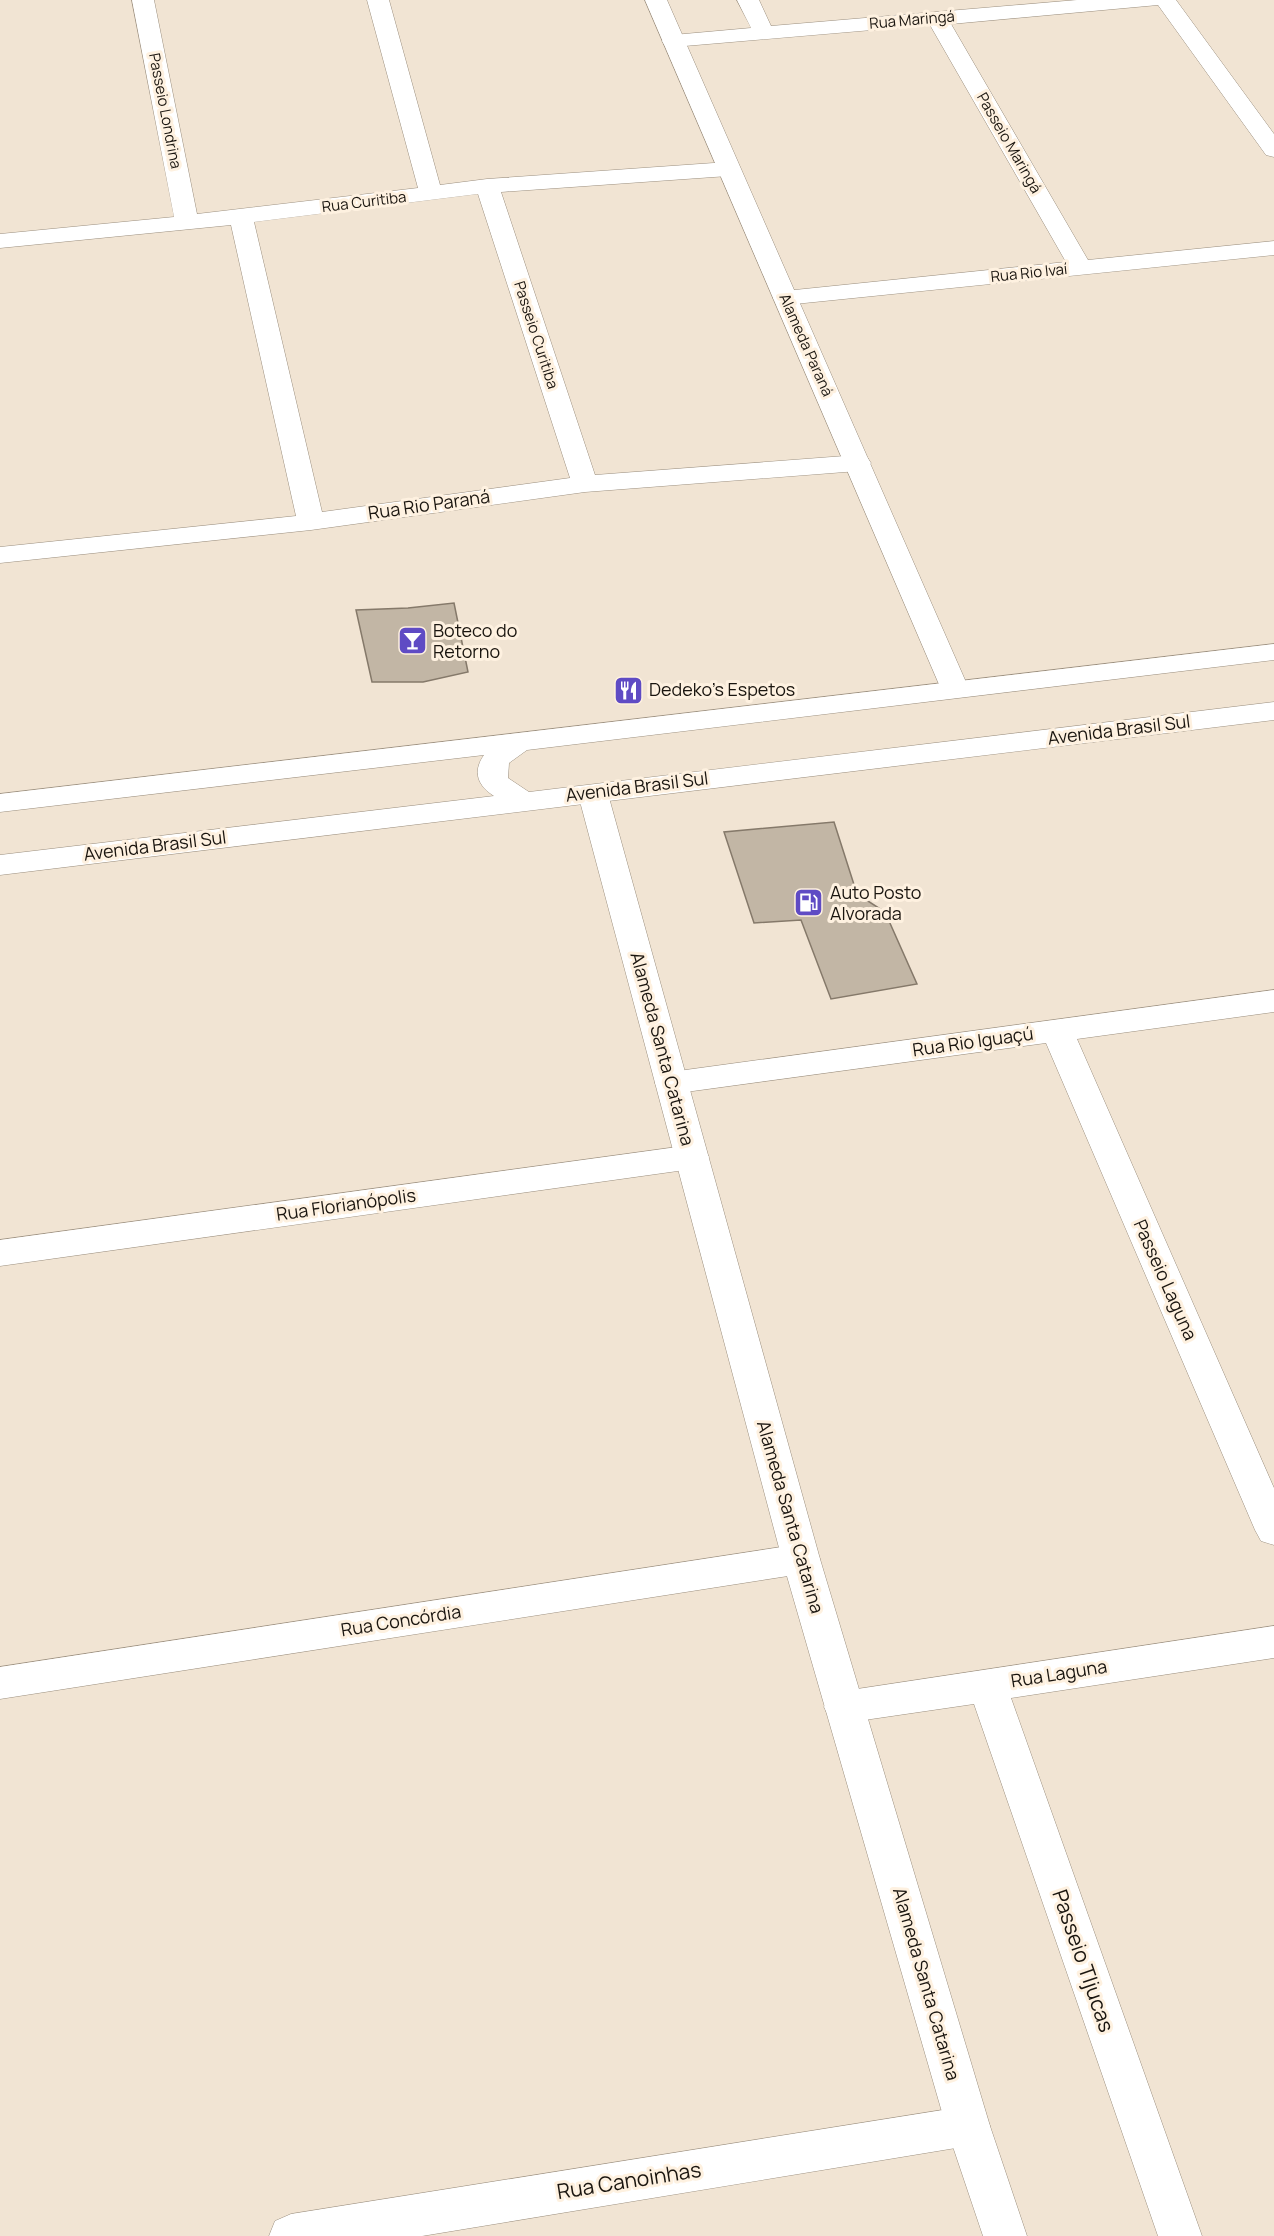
<svg xmlns="http://www.w3.org/2000/svg" width="1274" height="2236" viewBox="0 0 1274 2236" font-family="Manrope,sans-serif">
<style>
.building{fill:#c2b6a5;stroke:#85796a;stroke-width:1.5}
.lines{fill:none;stroke-linecap:round;stroke-linejoin:round}
.minor-casing{stroke:#9b8f7f;stroke-width:1}
.tertiary-casing{stroke:#9b8f7f;stroke-width:1}
.secondary-casing{stroke:#9b8f7f;stroke-width:1}
.minor{fill:#fff;fill-rule:evenodd}
.tertiary{fill:#fff;fill-rule:evenodd}
.secondary{fill:#fff;fill-rule:evenodd}
.labels{text-anchor:middle;stroke-width:6;stroke-linejoin:round;paint-order:stroke}
.far-street-label{font-size:15px;fill:#1a150f;stroke:#fef1e0}
.street-label{font-size:18px;fill:#1a150f;stroke:#fef1e0}
.poi-label{font-size:18px;fill:#1a150f;stroke:#fef1e0;text-anchor:start}
.near-street-label{font-size:21px;fill:#1a150f;stroke:#fef1e0}
</style>
<rect width="100%" height="100%" fill="#f1e4d3"/>
<!-- building -->
<path class="building" d="M454,603L468,672L423,682H372L356,610L408,608Z
M834,822L857,894L885,912L917,984L831,999L801,920L754,923L724,832Z"/>
<g class="lines">
<defs>
<path id="minor" d="M132,0H154L197,214L418,188L367,0H389L440,185L487,179L728,162L736,164L739,169L736,174L728,176L501,192L595,475L858,455L867,457L871,463L867,469L858,471L585,492L311,530L0,563V547L296,516L231,225L0,248V234L174,217ZM478,194L570,478L322,512L254,222Z
M737,0H759L771,26L1077,0H1176L1274,134V157L1266,155L1158,5L951,24L1088,260L1274,241V255L785,305L776,303L773,298L776,293L785,291L1066,262L930,25L673,47L665,46L662,41L665,36L673,35L751,28Z
M1274,990V1012L1077,1039L1274,1488V1545L1261,1541L1255,1530L1046,1043L671,1094L659,1091L655,1083L659,1075L671,1072Z
M692,1145L704,1149L709,1157L704,1165L692,1169L0,1266V1240Z
M801,1544L814,1548L820,1559L814,1570L801,1574L0,1699V1667Z
M1274,1626V1658L1011,1698L1202,2236H1158L974,1704L844,1723L830,1719L824,1707L830,1695L844,1691Z
M968,2106L983,2112L990,2126L983,2140L968,2146L422,2236H269L275,2221L291,2214Z"/>
<path id="tertiary" d="M645,0H667L969,689L965,695L955,698L945,695L941,689Z
M593,785L603,787L608,794L820,1559L990,2126L1027,2236H983L946,2126L782,1559L578,794L583,787Z"/>
<path id="secondary" d="M1274,644V660L527,750L509,763L508,778L529,792L1274,702V720L0,875V855L494,796C478,786 472,772 484,755L0,812V794Z"/>
</defs>
<!-- minor casing -->
<use href="#minor" class="minor-casing"/>
<!-- tertiary casing -->
<use href="#tertiary" class="tertiary-casing"/>
<!-- secondary casing -->
<use href="#secondary" class="secondary-casing"/>
<!-- minor -->
<use href="#minor" class="minor"/>
<!-- tertiary -->
<use href="#tertiary" class="tertiary"/>
<!-- secondary -->
<use href="#secondary" class="secondary"/>
</g>
<!-- icons -->
<defs>
<symbol id="bar-square" viewBox="-11 -11 22 22"><rect x="-9" y="-9" width="18" height="18" rx="4" fill="#5f4bc4" stroke="#fef1e0"/><path d="M-6-5H6L.8 .8V4.5H3.5V6h-7V4.5H-.8V.8Z" fill="#fff"/></symbol>
<symbol id="restaurant-square" viewBox="-11 -11 22 22"><rect x="-9" y="-9" width="18" height="18" rx="4" fill="#5f4bc4" stroke="#fef1e0"/><path d="M-5-6h1v4h1v-4h1v4h1v-4h1v5L-1.5 .5V6h-2V.5L-5-1ZM5-6V6H3V1.5H1.5Q1.5-4 5-6Z" fill="#fff"/></symbol>
<symbol id="fuel-square" viewBox="-11 -11 22 22"><rect x="-9" y="-9" width="18" height="18" rx="4" fill="#5f4bc4" stroke="#fef1e0"/><path d="M-5.5-6h7V0h2V4h1.3V-2.5L3-4.5l.8-.8L6-3V5H2.5V1h-1V6h-7ZM-4.2-4.7v3.2H.2V-4.7Z" fill="#fff"/></symbol>
</defs>
<g fill-rule="evenodd">
<use href="#bar-square" x="396" y="624" width="33" height="33"/>
<use href="#restaurant-square" x="612" y="674" width="33" height="33"/>
<use href="#fuel-square" x="792" y="886" width="33" height="33"/>
</g>
<g class="labels">
<!-- far-street labels -->
<g class="far-street-label">
<text transform="translate(912 20) rotate(-5)" y="5">Rua Maringá</text>
<text transform="translate(165 111) rotate(79)" y="5">Passeio Londrina</text>
<text transform="translate(1009 143) rotate(60)" y="5">Passeio Maringá</text>
<text transform="translate(364 202) rotate(-7)" y="5">Rua Curitiba</text>
<text transform="translate(1029 273) rotate(-6)" y="5">Rua Rio Ivaí</text>
<text transform="translate(536 335) rotate(72)" y="5">Passeio Curitiba</text>
<text transform="translate(806 345) rotate(66)" y="5">Alameda Paraná</text>
</g>
<!-- street labels -->
<g class="street-label">
<text transform="translate(429 505) rotate(-8)" y="6">Rua Rio Paraná</text>
<text transform="translate(1119 730) rotate(-7)" y="6">Avenida Brasil Sul</text>
<text transform="translate(637 787) rotate(-7)" y="6">Avenida Brasil Sul</text>
<text transform="translate(155 846) rotate(-7)" y="6">Avenida Brasil Sul</text>
<text transform="translate(973 1042) rotate(-8)" y="6">Rua Rio Iguaçú</text>
<text transform="translate(662 1049) rotate(75)" y="6">Alameda Santa Catarina</text>
<text transform="translate(346 1205) rotate(-8)" y="6">Rua Florianópolis</text>
<text transform="translate(1165 1280) rotate(66)" y="6">Passeio Laguna</text>
<text transform="translate(790 1517) rotate(74)" y="6">Alameda Santa Catarina</text>
<text transform="translate(401 1621) rotate(-9)" y="6">Rua Concórdia</text>
<text transform="translate(1059 1674) rotate(-9)" y="6">Rua Laguna</text>
<text transform="translate(926 1984) rotate(74)" y="6">Alameda Santa Catarina</text>
</g>
<!-- poi labels -->
<g class="poi-label">
<text x="433" y="637">Boteco do<tspan x="433" dy="21">Retorno</tspan></text>
<text x="649" y="696">Dedeko's Espetos</text>
<text x="830" y="899">Auto Posto<tspan x="830" dy="21">Alvorada</tspan></text>
</g>
<!-- near-street labels -->
<g class="near-street-label">
<text transform="translate(1083 1961) rotate(71)" y="7">Passeio TIjucas</text>
<text transform="translate(629 2181) rotate(-9)" y="7">Rua Canoinhas</text>
</g>
</g>
</svg>
